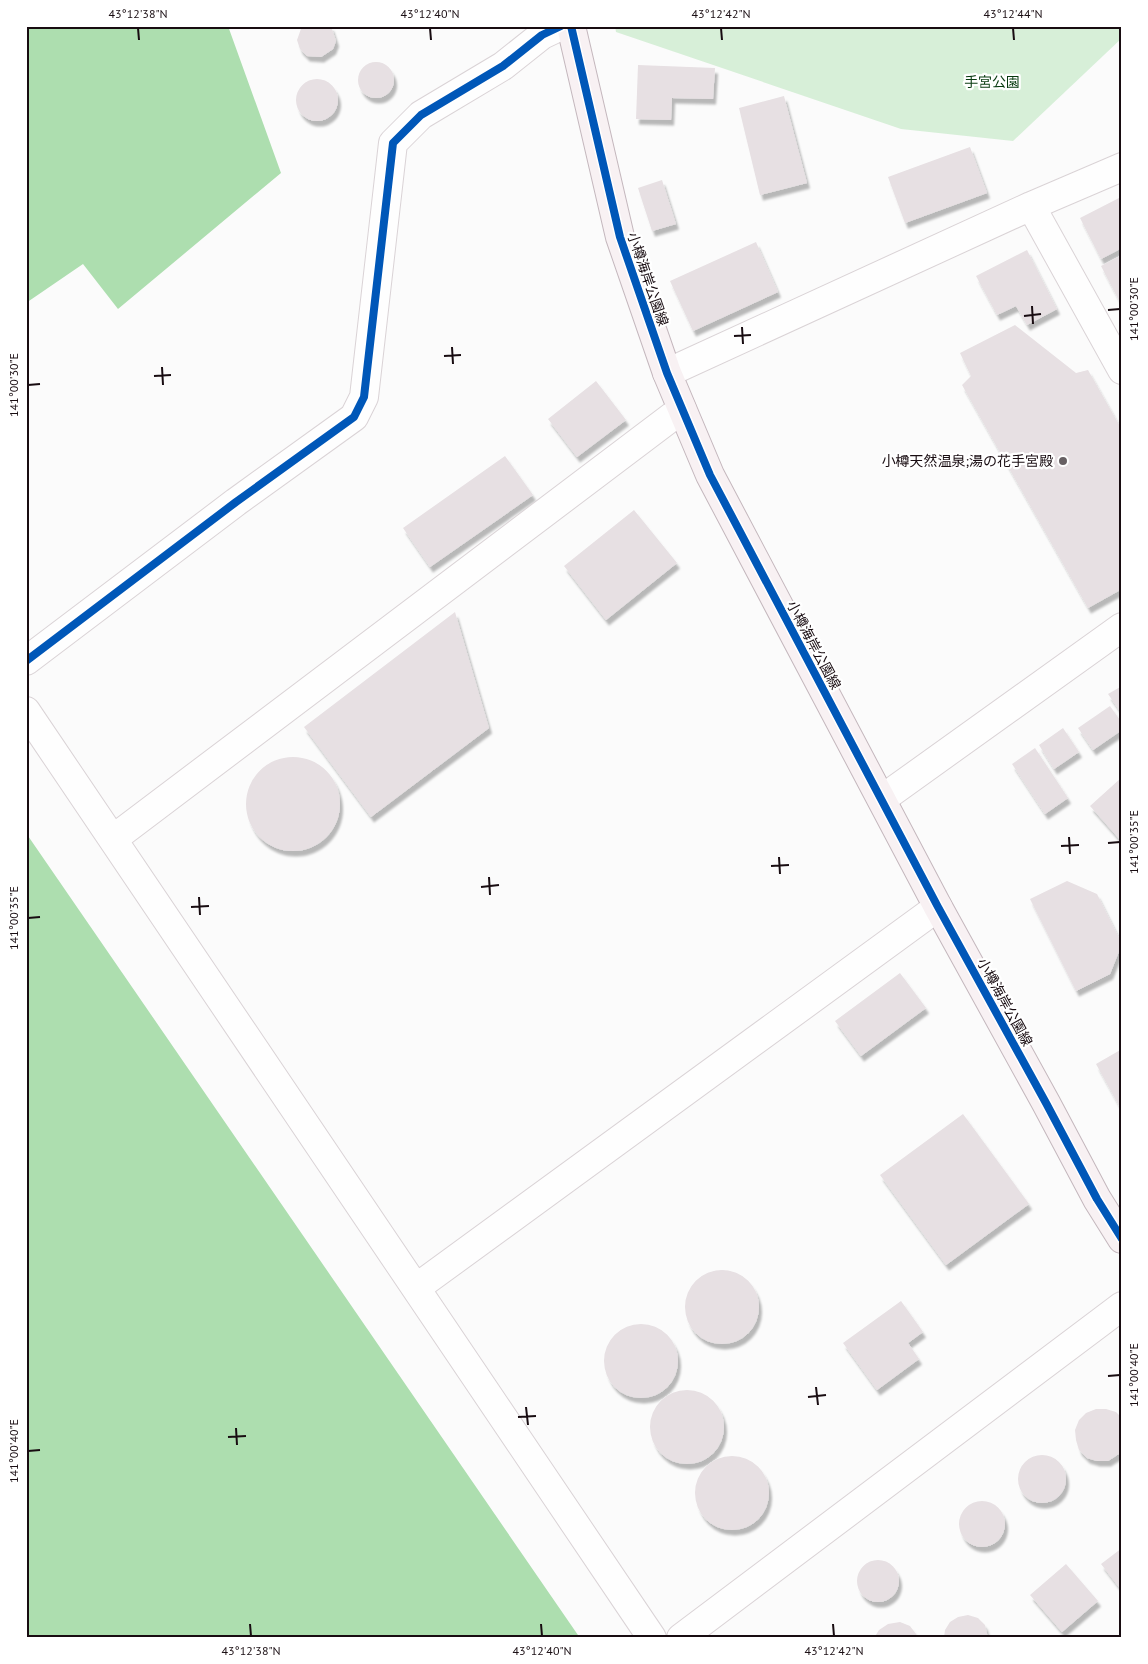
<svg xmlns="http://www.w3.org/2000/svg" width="1148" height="1664" viewBox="0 0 1148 1664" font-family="'PT Sans','Noto Sans JP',sans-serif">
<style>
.green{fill:#d7efd8}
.water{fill:#addeaf}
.building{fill:#e7e0e3;filter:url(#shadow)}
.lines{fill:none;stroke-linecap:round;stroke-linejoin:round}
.minor-casing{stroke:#dad3d6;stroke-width:30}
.major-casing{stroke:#c4b7bd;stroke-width:30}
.minor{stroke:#fefefe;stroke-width:28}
.major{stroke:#f8f1f3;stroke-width:28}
.cycleway-casing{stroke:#fff;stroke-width:11}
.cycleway{stroke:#0057b8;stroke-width:8}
.ticks{fill:none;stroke:#180c11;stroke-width:2}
.poi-dot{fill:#676063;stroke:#fff;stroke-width:2}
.labels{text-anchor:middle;stroke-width:4.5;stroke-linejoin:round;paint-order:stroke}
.park-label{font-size:14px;fill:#06390e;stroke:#fff}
.street-label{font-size:14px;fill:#180c11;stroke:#fff}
.poi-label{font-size:14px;fill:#180c11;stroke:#fff;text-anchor:end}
.neatline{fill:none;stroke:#180c11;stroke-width:2}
.ticks-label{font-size:12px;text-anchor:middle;fill:#180c11}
</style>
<defs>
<filter id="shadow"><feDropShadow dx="3" dy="5.5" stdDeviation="1" flood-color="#0004"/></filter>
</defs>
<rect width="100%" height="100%" fill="#fbfbfb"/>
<!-- green -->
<path class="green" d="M615,26H1122V38L1013,141L901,129L616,32Z"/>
<!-- water -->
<path class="water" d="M26,26H228L281,173L118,309L83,264L26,303Z
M26,833L580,1638H26Z"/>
<!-- building -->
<path class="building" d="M302,26H331L336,41L333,49L321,57L307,56L300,49L297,40Z
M358 80a18 18 0 1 1 36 0a18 18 0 1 1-36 0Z
M638,65L715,68L713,99L672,98L671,120L636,119Z
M296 100a21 21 0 1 1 42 0a21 21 0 1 1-42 0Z
M784,96L807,183L760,195L739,108Z
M970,147L987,193L905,223L888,177Z
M662,180L676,224L652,231L638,188Z
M1119,198L1122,203V248L1101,259L1080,218Z
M756,242L778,292L693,331L670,281Z
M1027,250L1057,309L1027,325L1016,306L997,315L976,276Z
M1122,255V306L1101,266Z
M1015,325L1076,373L1088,370L1122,430V589L1088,608L962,385L971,376L960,353Z
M596,381L626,420L577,457L548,419Z
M505,456L533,495L430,567L403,528Z
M634,510L677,563L606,620L564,566Z
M455,612L489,728L371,817L304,727Z
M1122,686V714L1108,694Z
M1110,706L1122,723V730L1093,750L1078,728Z
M1063,728L1079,752L1054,769L1039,745Z
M1035,748L1068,798L1045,814L1012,764Z
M246 804a47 47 0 1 1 94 0a47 47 0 1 1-94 0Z
M1121,778L1122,779V842L1090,806Z
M1067,881L1097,894L1122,944L1110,974L1076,991L1030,899Z
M900,973L926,1008L861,1056L835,1021Z
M1122,1049V1111L1096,1064Z
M963,1114L1029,1204L946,1265L880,1175Z
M685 1307a37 37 0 1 1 74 0a37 37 0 1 1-74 0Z
M901,1301L923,1332L908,1343L919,1359L877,1390L843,1343Z
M604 1361a37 37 0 1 1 74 0a37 37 0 1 1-74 0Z
M650 1427a37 37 0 1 1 74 0a37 37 0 1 1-74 0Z
M1096,1409H1106L1116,1412L1122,1418V1452L1108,1461H1097L1087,1458L1079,1450L1076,1440L1075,1430L1079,1420L1086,1413Z
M1018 1479a24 24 0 1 1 48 0a24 24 0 1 1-48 0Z
M695 1493a37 37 0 1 1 74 0a37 37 0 1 1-74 0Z
M959 1524a23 23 0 1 1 46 0a23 23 0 1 1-46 0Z
M1122,1548V1591L1101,1564Z
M857 1581a21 21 0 1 1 42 0a21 21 0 1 1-42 0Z
M1066,1564L1098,1601L1062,1632L1030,1595Z
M968,1615L978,1618L985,1625L988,1638H944L945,1630L950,1622L958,1617Z
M900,1622L910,1626L919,1638H874L879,1630L888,1624Z"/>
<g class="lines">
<defs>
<path id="minor" d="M1031,206L1122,370
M667,373L1031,206L1122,167
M26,661L236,502L354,417L364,397L393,143L421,115L503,66L542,35L561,26
M26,711L652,1638
M882,799L1122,627
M113,839L682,409
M416,1288L938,907
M681,1638L1122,1306"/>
<path id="major" d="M571,26L620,237L667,373L710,475L938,907L1046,1103L1097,1199L1122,1239"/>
</defs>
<!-- minor casing -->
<use href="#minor" class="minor-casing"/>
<!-- major casing -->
<use href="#major" class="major-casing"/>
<!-- minor -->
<use href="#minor" class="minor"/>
<!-- major -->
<use href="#major" class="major"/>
<defs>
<path id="cycleway" d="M571,26L620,237L667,373L710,475L938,907L1046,1103L1097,1199L1122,1239
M26,661L236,502L354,417L364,397L393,143L421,115L503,66L542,35L561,26"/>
</defs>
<!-- cycleway casing -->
<use href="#cycleway" class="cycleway-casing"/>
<!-- cycleway -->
<use href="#cycleway" class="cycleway"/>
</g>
<!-- ticks -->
<path class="ticks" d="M138,28L139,40M430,28L431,40M721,28L722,40M1013,28L1014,40M1032,306L1033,324M1108,310L1120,309M1024,316L1041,314M742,327L743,344M734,336L751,335M452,347L453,364M444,356L461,355M162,367L163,385M154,376L171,375M28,385L40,384M1069,837L1070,854M1108,843L1120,842M1061,846L1079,845M779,857L780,874M771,866L789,865M489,877L490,895M481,887L499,885M199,897L200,915M191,907L209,906M28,918L40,917M1108,1376L1120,1375M816,1387L818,1405M808,1397L826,1395M526,1407L528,1425M518,1417L536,1416M236,1428L237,1445M228,1437L246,1436M28,1451L40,1450M250,1624L251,1636M541,1624L542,1636M833,1624L834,1636"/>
<!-- markers -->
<circle class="poi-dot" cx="1063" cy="461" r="5"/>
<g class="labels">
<!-- park labels -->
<g class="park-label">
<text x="992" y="87">手宮公園</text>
</g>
<!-- street labels -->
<g class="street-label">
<text transform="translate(648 279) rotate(71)" y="5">小樽海岸公園線</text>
<text transform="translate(814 645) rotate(62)" y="5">小樽海岸公園線</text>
<text transform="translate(1005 1002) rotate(61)" y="5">小樽海岸公園線</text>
</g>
<!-- poi labels -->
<g class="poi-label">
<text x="1053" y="466">小樽天然温泉;湯の花手宮殿</text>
</g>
</g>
<!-- border -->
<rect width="1148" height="1664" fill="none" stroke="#ffffff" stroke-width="55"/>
<rect x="28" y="28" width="1092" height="1608" class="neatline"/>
<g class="ticks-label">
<text x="138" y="18">43°12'38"N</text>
<text x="430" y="18">43°12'40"N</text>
<text x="721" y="18">43°12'42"N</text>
<text x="1013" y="18">43°12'44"N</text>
<text transform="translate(1134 309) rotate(-90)" y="4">141°00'30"E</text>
<text transform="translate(14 385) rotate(-90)" y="4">141°00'30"E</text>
<text transform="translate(1134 842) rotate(-90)" y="4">141°00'35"E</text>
<text transform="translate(14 918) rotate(-90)" y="4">141°00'35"E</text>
<text transform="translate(1134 1375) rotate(-90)" y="4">141°00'40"E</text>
<text transform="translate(14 1451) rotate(-90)" y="4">141°00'40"E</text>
<text x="251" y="1655">43°12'38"N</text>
<text x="542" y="1655">43°12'40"N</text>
<text x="834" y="1655">43°12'42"N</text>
</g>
</svg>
